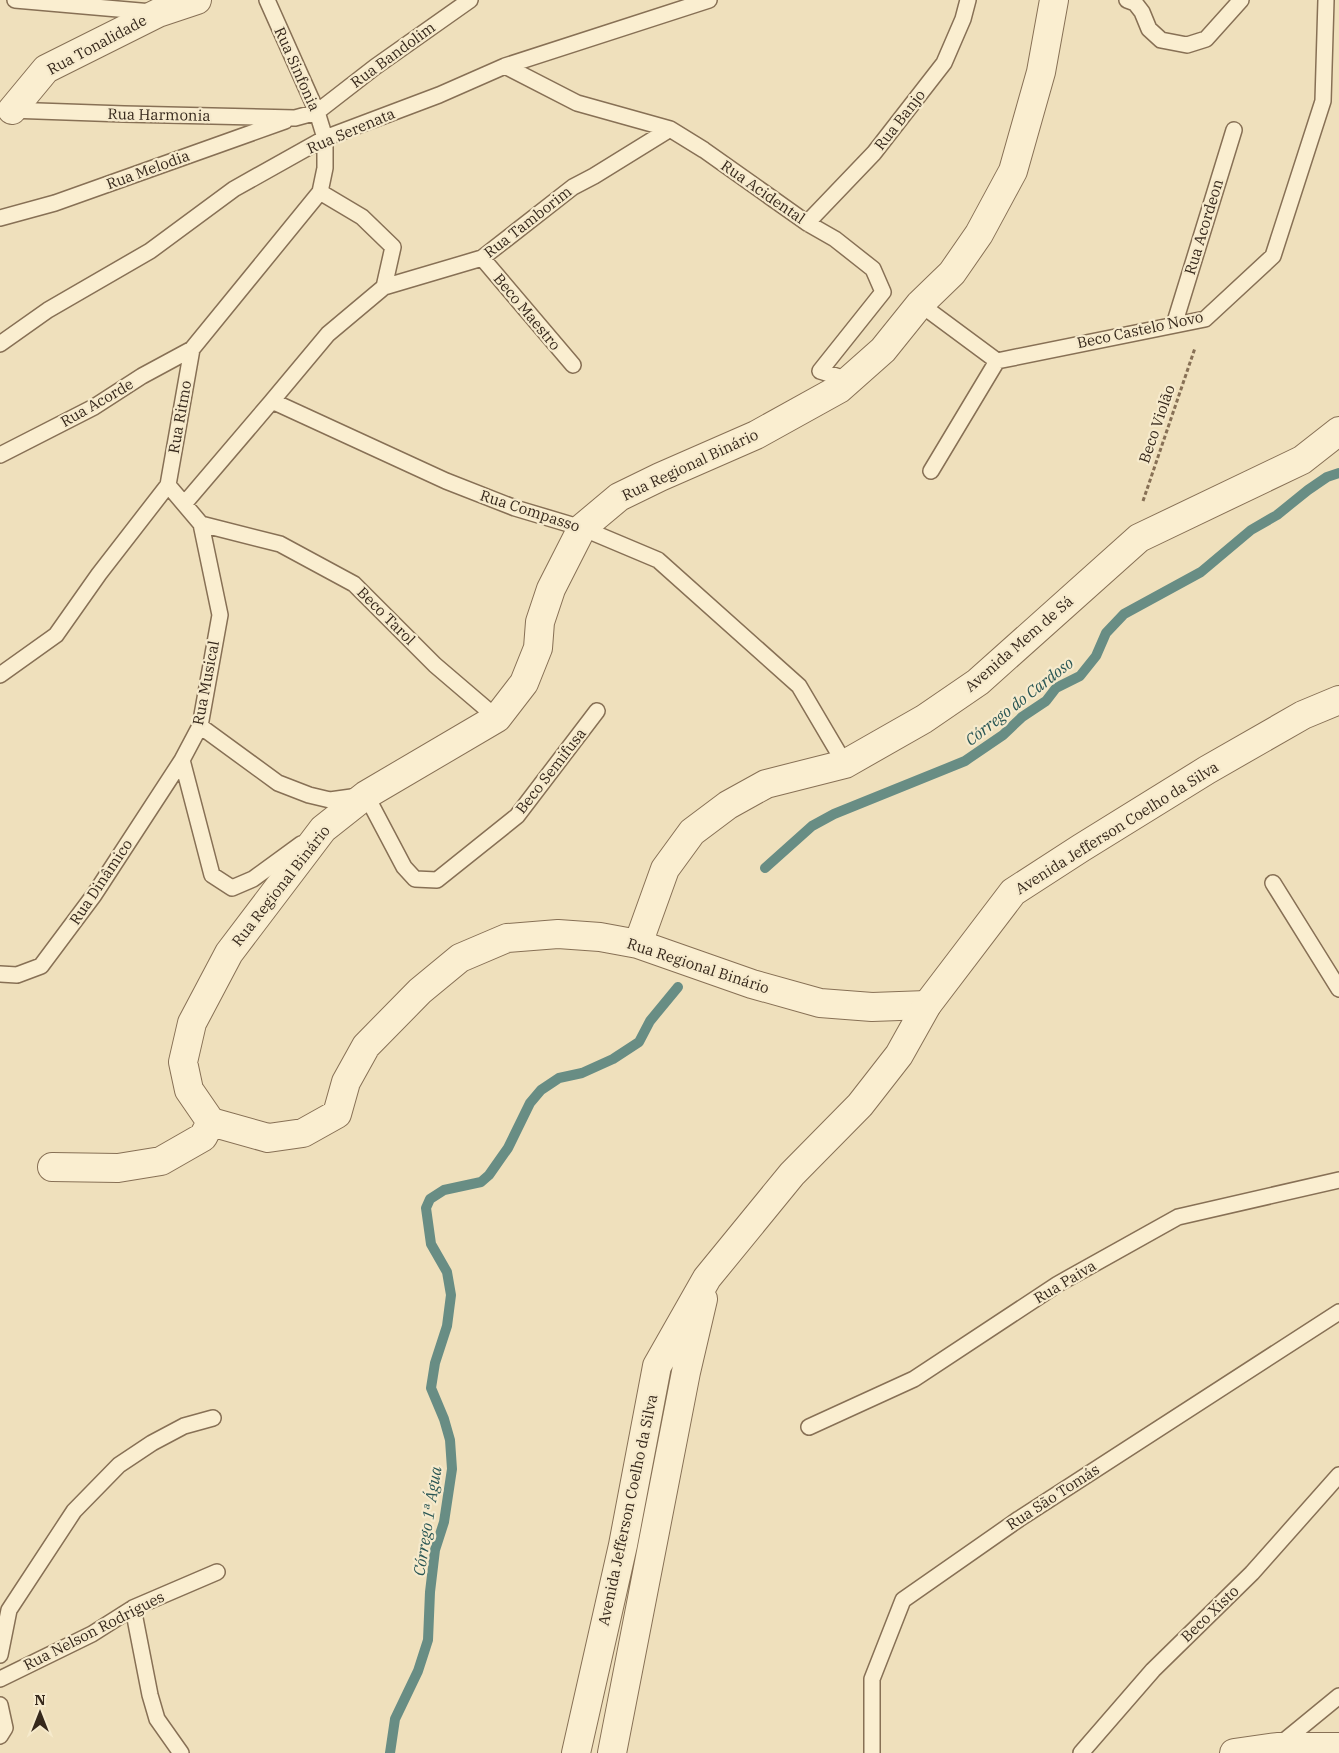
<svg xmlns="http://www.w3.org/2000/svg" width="1339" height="1753" viewBox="0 0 1339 1753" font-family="'IBM Plex Serif',serif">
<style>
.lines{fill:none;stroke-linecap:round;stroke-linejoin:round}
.stream{stroke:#688d84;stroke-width:10}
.service-casing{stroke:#877055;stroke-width:18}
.minor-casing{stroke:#877055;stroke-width:30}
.tertiary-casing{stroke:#877055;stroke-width:30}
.path{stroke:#877055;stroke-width:3;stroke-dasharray:4 2.5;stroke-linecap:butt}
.service{stroke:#faeed0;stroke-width:15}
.minor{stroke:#faeed0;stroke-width:28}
.tertiary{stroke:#faeed0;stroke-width:28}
.labels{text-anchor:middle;stroke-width:4.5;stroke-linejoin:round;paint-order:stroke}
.street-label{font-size:15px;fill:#36281b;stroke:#f6eacc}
.water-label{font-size:16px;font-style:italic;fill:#295654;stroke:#f6eacc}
</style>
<rect width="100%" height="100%" fill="#efe0bc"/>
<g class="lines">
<!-- stream -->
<path class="stream" d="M765,868L812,826L834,814L965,761L1003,735L1022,717L1046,701L1056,688L1080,676L1096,656L1106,633L1124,614L1201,572L1251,530L1277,515L1308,490L1327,477L1339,473
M390,1753L395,1719L418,1671L428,1640L430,1592L435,1550L444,1522L452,1469L450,1440L444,1419L431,1388L435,1363L447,1326L451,1295L447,1272L431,1244L426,1208L430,1199L444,1190L481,1182L489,1175L508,1148L530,1103L541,1090L559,1078L582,1073L613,1059L639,1042L650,1021L678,987"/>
<defs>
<path id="service" d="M15,0L152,12
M1127,0L1135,3L1142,12L1149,29L1161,40L1187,45L1206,39L1241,0
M505,66L577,103L670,129L704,150L807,223L835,239L873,269L883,292L820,371L849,380
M9,110L124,114L295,118L317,112L375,67L470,0
M320,192L362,217L393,247L384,287
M0,218L55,203L285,121
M807,223L874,153L944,63L963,19L968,0
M482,258L573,365
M920,304L997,361L1205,319L1273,256L1323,101L1326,0
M1174,325L1234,130
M0,344L48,310L150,251L234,189L325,138L439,95L505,66L709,0
M272,401L328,334L384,287L482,258L573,187L594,176L670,129
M0,455L94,407L142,376L192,349
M931,471L997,361
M168,485L201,524L220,615L200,726L182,760L212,875L232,888L253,879L301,844
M185,503L272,401L446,481L515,508L582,528L658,560L799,686L845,764
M201,524L280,544L354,584L435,665L497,718
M0,675L56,635L99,574L168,485L192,349L320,192L325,168V138L317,112L267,0
M200,726L278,783L309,795L330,800L366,795L404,867L415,879L437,880L517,816L597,711
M1273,883L1339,989
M0,974L17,975L41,966L94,895L182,760
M809,1427L914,1379L1058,1284L1178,1217L1339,1180
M133,1608L150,1695L157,1719L181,1753
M0,1655L9,1610L74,1511L119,1465L152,1443L184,1426L213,1418
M0,1679L92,1634L133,1608L217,1572
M0,1705L5,1728L0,1736
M1278,1746L1339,1696
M872,1753V1679L903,1600L1019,1519L1339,1312
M1081,1753L1153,1670L1252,1573L1339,1475"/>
<path id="minor" d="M12,110L46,69L158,13L197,0
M638,944L665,869L692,832L728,805L766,784L845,764L924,719L978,682L1139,538L1302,460L1339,431
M927,1005L872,1007L820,1003L752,984L638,944L600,937L558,934L507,938L460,958L420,991L366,1046L346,1082L337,1114L303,1133L268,1138L211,1122L189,1090L183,1062L192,1023L229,953L323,829L366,795L497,718L524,683L538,648L540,622L551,589L582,528L619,497L660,477L756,435L839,389L883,350L920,304L952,273L979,234L1013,171L1041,72L1054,0
M52,1167L118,1168L161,1161L203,1137L211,1122"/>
<path id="tertiary" d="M576,1753L623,1545L657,1366L707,1278L792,1174L860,1105L899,1055L927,1005L1013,892L1081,848L1207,770L1303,715L1339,700
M612,1753L686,1372L703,1299
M1234,1753L1277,1747H1339"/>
</defs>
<!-- service casing -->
<use href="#service" class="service-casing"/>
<!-- minor casing -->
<use href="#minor" class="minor-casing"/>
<!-- tertiary casing -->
<use href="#tertiary" class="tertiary-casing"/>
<!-- path -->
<path class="path" d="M1143,501L1195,348"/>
<!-- service -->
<use href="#service" class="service"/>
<!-- minor -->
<use href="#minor" class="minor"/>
<!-- tertiary -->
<use href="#tertiary" class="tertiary"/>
</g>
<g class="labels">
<!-- street labels -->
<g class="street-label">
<text transform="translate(97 45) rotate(-28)" y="5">Rua Tonalidade</text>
<text transform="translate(393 55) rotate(-36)" y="5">Rua Bandolim</text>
<text transform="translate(297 69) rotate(66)" y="5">Rua Sinfonia</text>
<text transform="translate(159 115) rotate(1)" y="5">Rua Harmonia</text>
<text transform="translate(900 120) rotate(-52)" y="5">Rua Banjo</text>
<text transform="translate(351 131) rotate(-23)" y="5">Rua Serenata</text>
<text transform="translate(148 170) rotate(-20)" y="5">Rua Melodia</text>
<text transform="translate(763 192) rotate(35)" y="5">Rua Acidental</text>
<text transform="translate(528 222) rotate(-38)" y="5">Rua Tamborim</text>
<text transform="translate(1204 227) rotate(-73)" y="5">Rua Acordeon</text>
<text transform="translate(527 312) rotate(50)" y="5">Beco Maestro</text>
<text transform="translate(1140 330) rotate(-12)" y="5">Beco Castelo Novo</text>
<text transform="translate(97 403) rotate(-30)" y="5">Rua Acorde</text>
<text transform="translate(180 417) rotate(-80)" y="5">Rua Ritmo</text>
<text transform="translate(1157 424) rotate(-71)" y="5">Beco Violão</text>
<text transform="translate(690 465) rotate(-25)" y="5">Rua Regional Binário</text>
<text transform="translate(530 511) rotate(18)" y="5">Rua Compasso</text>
<text transform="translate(386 616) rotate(45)" y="5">Beco Tarol</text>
<text transform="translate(1019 644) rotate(-41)" y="5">Avenida Mem de Sá</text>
<text transform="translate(206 683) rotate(-79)" y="5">Rua Musical</text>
<text transform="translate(551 771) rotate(-52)" y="5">Beco Semifusa</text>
<text transform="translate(1117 828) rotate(-32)" y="5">Avenida Jefferson Coelho da Silva</text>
<text transform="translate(101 882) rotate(-56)" y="5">Rua Dinâmico</text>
<text transform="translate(281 886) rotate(-52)" y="5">Rua Regional Binário</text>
<text transform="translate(698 966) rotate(18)" y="5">Rua Regional Binário</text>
<text transform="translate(1065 1282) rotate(-31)" y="5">Rua Paiva</text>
<text transform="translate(1053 1497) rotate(-33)" y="5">Rua São Tomás</text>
<text transform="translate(628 1510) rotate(-78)" y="5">Avenida Jefferson Coelho da Silva</text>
<text transform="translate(1210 1614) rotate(-44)" y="5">Beco Xisto</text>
<text transform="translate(94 1631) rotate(-27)" y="5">Rua Nelson Rodrigues</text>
</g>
<!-- water labels -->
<g class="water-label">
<text transform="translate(1019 701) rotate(-38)" y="6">Córrego do Cardoso</text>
<text transform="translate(427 1521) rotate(-81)" y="6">Córrego 1ª Água</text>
</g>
</g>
<!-- north arrow -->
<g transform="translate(40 1713)" stroke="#f6eacc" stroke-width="4" paint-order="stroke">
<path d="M0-4L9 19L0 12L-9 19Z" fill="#36281b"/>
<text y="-8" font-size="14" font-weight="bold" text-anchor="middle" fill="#36281b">N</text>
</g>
</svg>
